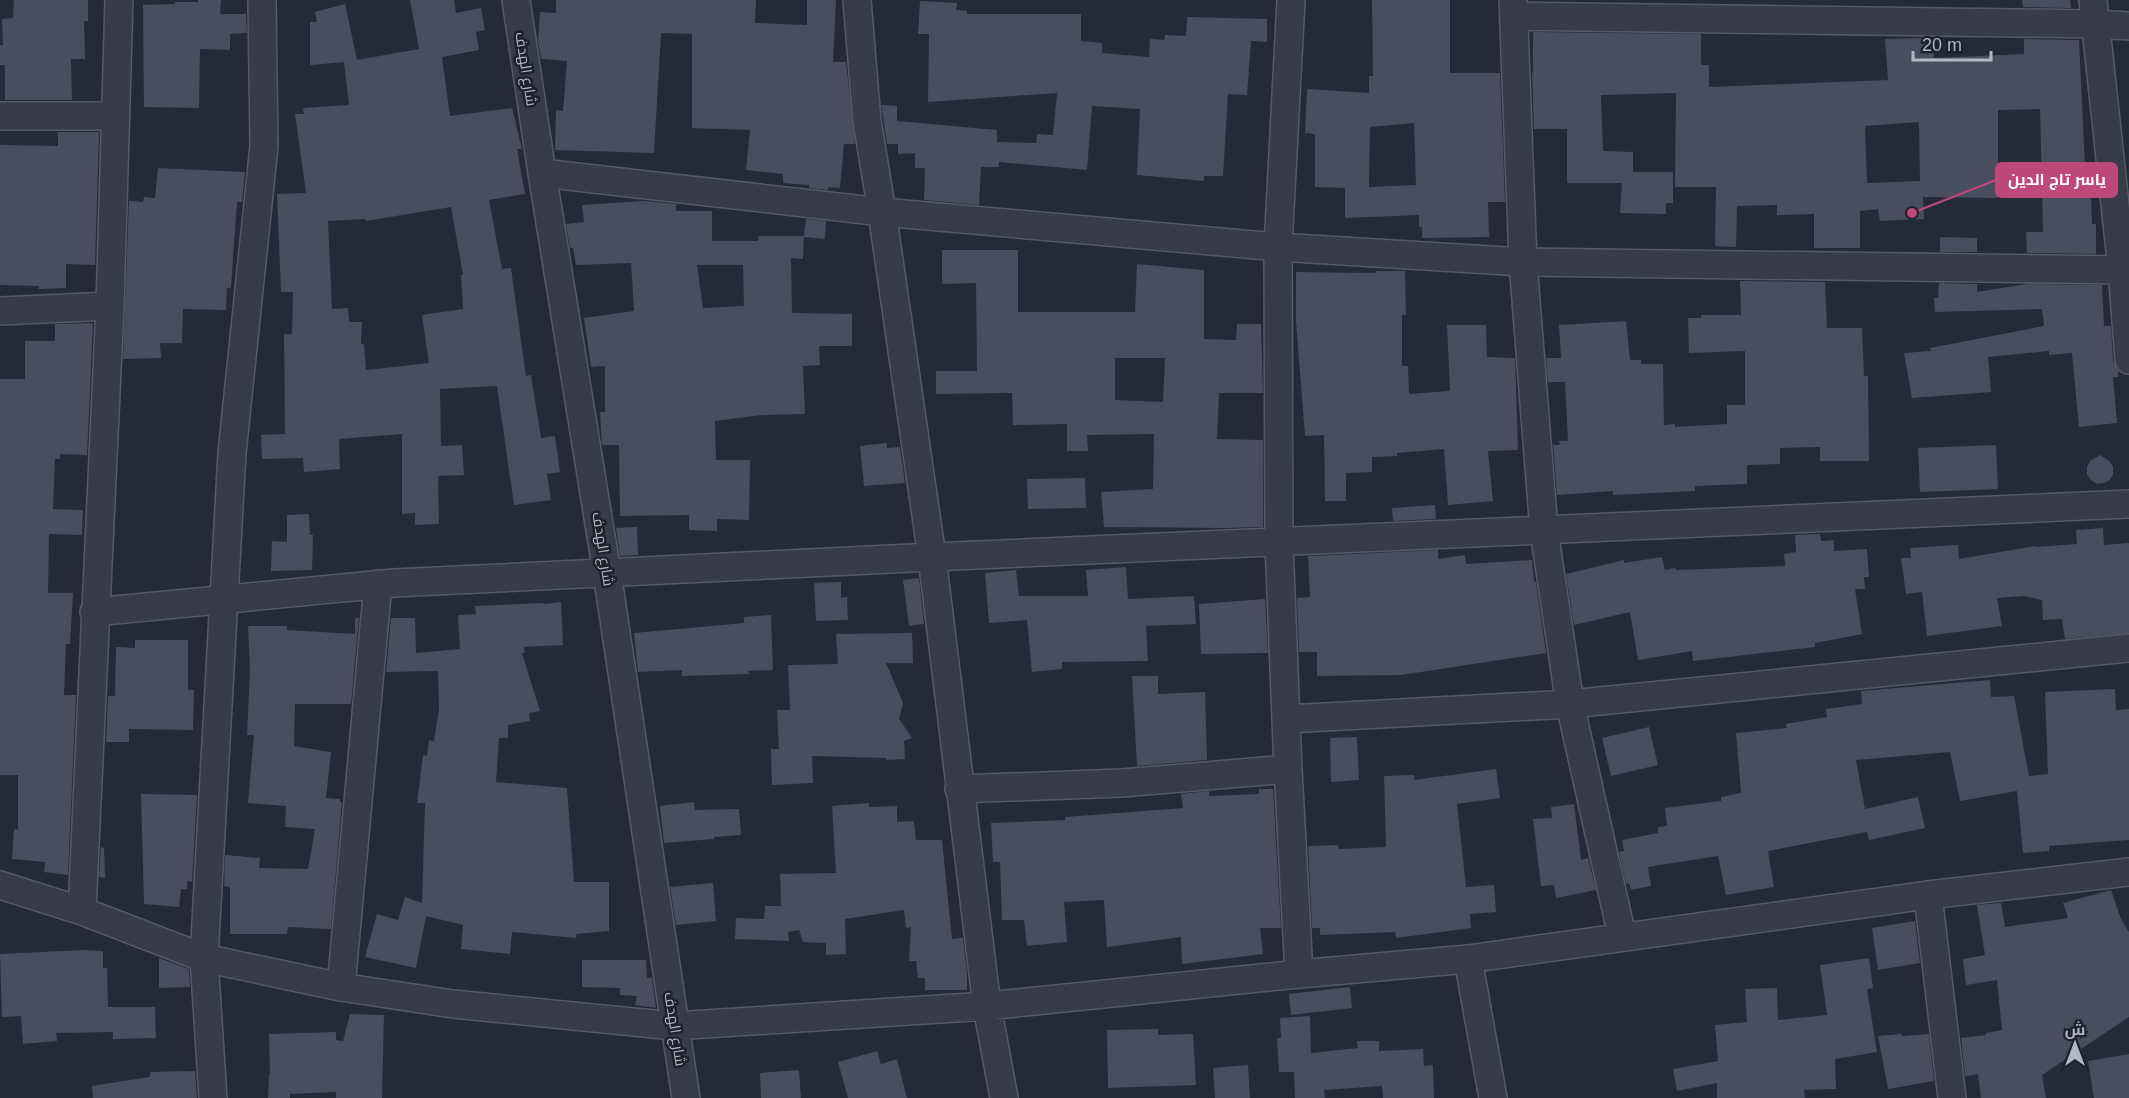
<svg xmlns="http://www.w3.org/2000/svg" width="2129" height="1098" viewBox="0 0 2129 1098" font-family="Helvetica,Cairo,sans-serif">
<style>
.building{fill:#484d60;fill-rule:evenodd}
.lines{fill:none;stroke-linecap:round;stroke-linejoin:round}
.street-casing{stroke:#565a68;stroke-width:30}
.street{stroke:#383c4a;stroke-width:27}
.labels{text-anchor:middle;stroke-width:5;stroke-linejoin:round;paint-order:stroke}
.street-label{font-size:15px;fill:#b3b7c5;stroke:#1d212e}
.leader{fill:none;stroke:#be487b;stroke-width:2}
.callout-dot{fill:#be487b;stroke:#1d212e;stroke-width:2}
.callout{fill:#be487b;stroke:#be487b;stroke-width:2}
.callout-label{font-size:16px;text-anchor:middle;font-weight:bold;fill:#fff}
</style>
<rect width="100%" height="100%" fill="#242a39"/>
<!-- building -->
<path class="building" d="M14,0H88V21H84L85,59H71L72,100H5V65H0V45H3L2,19L13,18Z
M198,0H221L220,14H246L247,33L230,34V50L200,49L199,108L144,107L143,5L175,4V2H198Z
M410,0H454L456,13L481,8L485,30L476,32L479,50L442,57L450,116L512,108L522,149H517L525,194L489,200L502,269L511,268L526,376L531,375L541,438L555,436L560,472L547,474L551,500L514,505L497,386L440,389L441,446L462,445L464,475L438,476L439,524L415,525V513L402,514V434L339,439L340,469L304,472L303,458L262,459L261,435L285,434L284,334H292L293,292H281L277,194L306,193L295,114H304L303,108L349,105L344,62H346L310,65V22H317L315,12L345,4L357,60L419,49ZM451,207L463,275H461L463,309L422,315L429,363L366,370L364,344H361L362,322H349L348,308L332,309L328,221L366,219V221Z
M556,0H756L755,23L807,25V0H836L833,62H846L855,144H844L840,188L828,187V190L809,188V185L783,183V174L746,170L750,130L692,128V34L661,33L654,153L555,150L556,110L563,111L567,61L541,59L538,41L540,12L556,13Z
M1372,0H1450V73H1500L1505,202H1488L1489,237L1422,238V227H1419V215L1345,218V188L1315,187V134L1305,133L1307,89L1369,93V76H1373ZM1414,123L1416,185L1369,187L1370,127Z
M2022,0H2070L2071,8L2023,7Z
M920,1L957,3L956,10L967,11V14H1081V41L1102,43V53L1149,57L1150,39L1164,40L1165,35L1186,36L1187,17L1267,19V42L1251,41L1247,95L1228,94L1223,176H1204V181L1137,175L1140,109L1092,106L1087,170L999,162V167H981L979,205L924,200L925,168H915V153L898,154V144H887L881,105L897,106V121L997,130V142L1036,143L1037,134L1053,135L1057,93L928,102L929,34H918Z
M1533,32L1701,34V62L1702,65H1709V87L1888,80L1885,39L1932,38L1934,58L2024,54V39L2079,40L2085,166H2090L2092,224H2096V254L2027,253L2026,232H2043L2040,109L1998,110V198L1923,197L1924,219L1880,221L1878,209L1860,211V248H1814V214L1777,215V205L1737,206L1736,247L1715,246L1716,187H1675L1676,93L1601,95L1603,151L1633,152V172H1673V203H1666V214L1620,213L1622,183H1567V129H1534L1532,73H1533ZM1919,122L1920,181L1867,183L1865,126Z
M58,132H99L95,265L66,264V288L39,289V286L0,285V145L58,146Z
M158,168L245,172L242,202H237L231,288H227L226,310L183,309L182,343H160L161,358L123,359L129,201L143,202L144,197L155,198Z
M644,201L676,204V211H712V241H758V236H804L803,259L791,258L792,313L852,314V346H819L820,365L803,366L805,414L762,415L715,421L716,460H750L749,520L717,519V531L689,530V515L620,516L619,445H602L600,412H605V366L591,367L584,318L634,311L631,263L576,265L573,248H570L566,224L584,222L582,205ZM697,265H743L744,306L703,308Z
M806,219L826,221L825,239L804,237Z
M1940,237L1977,238V252H1940Z
M942,250H1018V312H1135L1137,264L1204,270V339L1236,340L1237,324H1261L1263,393H1219L1217,439L1263,440V527L1225,528L1104,527L1101,492L1153,489L1154,434L1087,435L1088,451H1067V424L1013,425L1012,393L936,394V371H977L976,283L942,284ZM1115,358H1165L1163,402L1115,400Z
M1376,271H1405L1406,315H1402V366H1408L1409,394L1450,391L1447,325H1486L1487,357L1515,358L1518,450L1488,451L1493,501L1448,505L1444,449L1397,453V456L1372,457V472L1346,473V501H1325L1324,435L1305,436L1296,321V272L1376,273Z
M1740,281L1825,282L1827,328H1862L1864,376H1868L1869,461H1820V447L1780,448V464L1747,465V484L1695,486V491L1613,495V491L1557,495L1553,445H1560L1559,441H1568L1565,382H1548L1546,358H1561L1559,325L1626,321L1630,360H1641V364H1663L1664,425L1675,424V427L1727,424V405H1745V351L1689,353L1688,318H1701V315H1741Z
M1939,283L1977,284V292L2027,284L2102,285L2104,326H2111L2113,361L2118,370V377H2113L2117,423L2079,427L2072,353L2049,355V351L1988,357L1991,392L1912,398L1904,353L1931,351L1930,348L2044,326L2042,309L1935,312L1934,298H1938Z
M93,323L87,455L60,454V459H55L53,509L83,510L82,535L49,534L48,593H73L70,644H66L64,695H76L68,875L44,872L45,862L12,859L14,829L18,830V775H0V379H25V341H55V324Z
M887,443V448L900,447L905,483L864,486L860,446Z
M1996,445L1998,489L1920,492L1918,448Z
M2100,455L2109,461L2113,466V474L2110,480L2104,483L2097,484L2091,480L2087,474V467L2090,461Z
M1085,478L1086,508L1028,509L1027,479Z
M1435,505L1436,519L1393,521L1392,508Z
M309,514L310,535H313L312,570L271,571L272,541L287,542V515Z
M637,527L638,555L620,556L616,528Z
M2103,528L2104,545L2129,543V633L2065,639L2062,619L2043,620L2042,600L2024,596L1997,598L2002,626L1927,636L1922,592L1906,594L1901,558H1911L1910,548L1958,545L1959,559L2035,546V547L2077,544L2076,530Z
M1820,534L1821,541L1834,540V551L1867,549L1869,577H1864L1865,589H1855L1862,634L1815,643V647L1693,661L1692,651L1638,660L1630,612L1574,625L1566,574L1624,560V563L1662,557L1665,570L1675,568L1676,570L1785,566L1784,554L1796,552L1795,535Z
M1438,550V559L1465,555L1466,564L1532,560L1534,582H1536L1546,653L1401,675L1317,676V652H1299L1297,598L1310,597L1308,556Z
M1126,567L1128,599L1194,596L1196,624L1146,626L1148,661L1062,662V669L1032,672L1027,620L989,623L985,573L1016,570L1019,596H1088L1086,570Z
M919,578L924,624L909,626L903,580Z
M841,582V598L847,597L848,620L816,621L814,583Z
M1265,599L1268,653L1201,654L1199,604Z
M561,602L563,645L524,647L525,653H522L540,711L529,713L530,721L508,725V738H499L496,782L567,788L574,882H609V931L576,934V938L512,932L510,954L461,949L463,925L426,916L416,968L365,957L377,914L398,920L405,897L422,903L425,803H417L423,755L427,756L429,740L434,741L439,709L438,671L386,672L391,618H415L416,653L460,649L458,615L476,614L475,606L543,603L544,604Z
M771,615L773,670L748,671L749,674L682,676V670L638,672L634,633L744,623V617Z
M355,618H359L351,704H295L294,746L331,752L326,798L340,799V802H342L331,929L288,927L287,934H230V887L224,886L225,855L260,858L259,868L308,869L315,829L285,827L286,806L248,803L254,735H247L250,670L248,626H287V630L355,634Z
M912,633L913,663H886L903,703L899,719L912,738L904,741L905,759L886,760V758L812,756L813,783L772,785L771,749H779L777,710H790L788,665L838,664L836,634Z
M135,640H188V690H194L193,730L129,729V742H106L108,696H115L116,647L135,648Z
M1132,676H1158V694L1205,692L1207,760L1137,766Z
M1990,680L1991,697L2014,696L2029,776L2048,774L2045,692L2115,689L2116,710L2129,709V840L2049,846V851L2023,853L2017,791L1960,801L1950,752L1856,760L1865,809L1918,797L1925,828L1869,840L1867,832L1768,851L1774,887L1726,895L1718,856L1648,867L1651,886L1631,890L1629,883L1626,884L1619,852L1624,851L1622,840L1658,833V827L1667,826L1665,808L1721,801V797L1741,793L1736,733L1787,728L1786,724L1827,717L1826,709L1862,704L1861,691Z
M1649,727L1658,765L1611,776L1602,738Z
M1357,737L1359,780L1331,782L1330,738Z
M1496,769L1500,798L1457,804L1466,887L1494,885L1496,912L1470,914L1471,928L1396,938L1395,932L1320,935V928H1312L1308,846L1338,845L1339,849L1386,847L1384,776L1414,775V780Z
M1259,789H1273L1281,928H1260L1263,954L1182,964L1181,937L1107,947L1104,900L1064,902L1067,942L1027,946L1024,920H1002L1000,862H993L991,823L1065,820V817L1183,808L1181,794L1209,791V796L1259,794Z
M141,794L197,795L192,882L187,881V889H181L179,907L144,904Z
M694,802L695,810L739,809L741,835L714,837V839L664,843L660,806Z
M869,803V807L897,806V822L914,821L916,840H942L952,939L963,938L967,973V990H925V978H918L916,961H909L911,927L906,928L904,910L845,919L846,954L826,955V943L803,942L799,930L788,932L789,941L735,939L736,918L764,919L765,906H781L780,874L836,873L832,806Z
M1574,804L1581,860L1588,858L1596,890L1556,898L1554,885L1541,886L1533,819L1552,818L1551,807Z
M101,847L104,848L105,878L99,877Z
M713,883L716,921L676,925L670,887Z
M2111,890L2121,919L2129,932V1017L2042,1075L2046,1098H1981L1978,1074L1965,1076L1961,1038L1986,1035V1033L2002,1030L1997,980L1966,985L1963,959L1985,955L1977,905L2001,903L2005,927L2068,918L2063,903Z
M1915,921L1920,963L1878,970L1872,928Z
M83,950L103,951V968H107L108,1007H155L156,1038L113,1039V1032L56,1033L57,1041L23,1044L21,1016L2,1017L0,954Z
M159,958L189,969L190,987L159,988Z
M1869,958L1873,988L1867,989L1877,1052L1835,1059L1836,1089L1804,1090L1805,1098H1717V1083L1677,1091L1673,1069L1718,1061L1715,1025L1747,1022L1745,989L1777,988L1778,1020L1827,1015L1820,965Z
M582,960H646L647,978H652L656,1008L635,1005L637,996L620,995V988L582,987Z
M1350,987L1352,1008L1291,1015L1289,994Z
M350,1014L384,1015L382,1098H336V1092L290,1094V1098H268L269,1074H270L269,1034L336,1032V1040L343,1041Z
M1310,1016L1311,1053L1358,1048L1357,1041H1379V1051L1423,1049L1424,1066L1433,1065L1434,1098H1383L1382,1086L1324,1090L1325,1098H1295L1294,1072H1279L1277,1038H1281L1280,1018Z
M1158,1029V1035L1193,1034L1196,1085L1108,1088L1107,1030Z
M1902,1034V1036L1929,1034L1934,1081L1888,1089L1878,1036Z
M877,1051L881,1064L897,1059L907,1098H848L838,1062Z
M2129,1054V1098H2094L2088,1061Z
M1248,1065L1250,1098H1215L1213,1068Z
M799,1070L801,1098H761L760,1073Z
M195,1071L197,1098H93L92,1086L150,1077V1072Z"/>
<g class="lines">
<defs>
<path id="street" d="M516,0L542,173L607,573L686,1098
M857,0L867,121L882,212L932,557L987,1006L1004,1098
M1291,0L1278,247L1279,543L1288,769L1299,974
M1513,0L1523,262L1544,531L1570,704L1622,936
M2093,0L2122,270L2129,360
M1514,16L2096,24L2129,26
M0,116H115
M542,173L882,212L1278,247L1523,262L2129,270
M0,311L110,306
M94,612L394,583L932,557L2129,504
M1287,719L1570,704L2129,648
M959,789L1122,783L1288,769
M0,885L82,911L204,958L341,987L453,1004L674,1026L987,1006L1299,974L1468,959L1928,895L2129,872
M1928,895L1952,1098
M82,911L110,306L119,0
M1468,959L1493,1098
M341,987L378,584
M213,1098L204,958L232,453L264,146L262,0"/>
</defs>
<!-- street casing -->
<use href="#street" class="street-casing"/>
<!-- street -->
<use href="#street" class="street"/>
</g>
<g class="labels">
<!-- street labels -->
<g class="street-label">
<text transform="translate(526 69) rotate(81)" y="5">شارع الهدف</text>
<text transform="translate(603 549) rotate(81)" y="5">شارع الهدف</text>
<text transform="translate(675 1029) rotate(81)" y="5">شارع الهدف</text>
</g>
</g>
<!-- callouts -->
<path class="leader" d="M1912 213L1996 180"/>
<circle class="callout-dot" cx="1912" cy="213" r="6"/>
<rect class="callout" x="1996" y="163" width="121" height="34" rx="6"/>
<g class="callout-label">
<text x="2057" y="185">ياسر تاج الدين</text>
</g>
<!-- north arrow -->
<g transform="translate(2075 1044)" stroke="#1d212e" stroke-width="4.5" paint-order="stroke">
<path d="M0-4.5L10 22L0 15L-10 22Z" fill="#b3b7c5"/>
<text y="-9" font-size="16" font-weight="bold" text-anchor="middle" fill="#b3b7c5">ش</text>
</g>
<!-- scale -->
<path d="M1913 51v9h78v-9" fill="none" stroke="#b3b7c5" stroke-width="3"/>
<text x="1922" y="51" font-size="18" fill="#b3b7c5" stroke="#1d212e" stroke-width="4.5" paint-order="stroke">20 m</text>
</svg>
